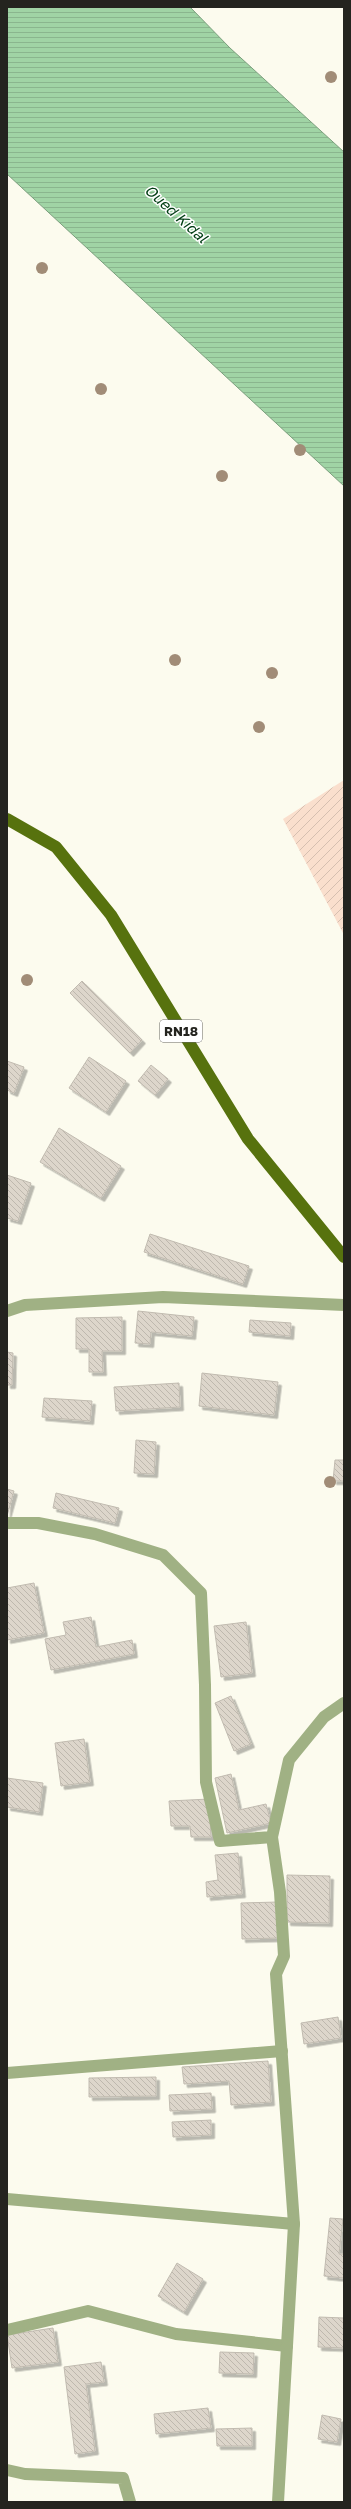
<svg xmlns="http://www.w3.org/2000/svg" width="351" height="2509" viewBox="0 0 351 2509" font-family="'Golos Text',sans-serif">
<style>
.garden{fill:url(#garden-furrows)}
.water{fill:url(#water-rules);stroke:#7b9f7d}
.building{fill:url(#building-back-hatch);stroke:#c1bbb0;filter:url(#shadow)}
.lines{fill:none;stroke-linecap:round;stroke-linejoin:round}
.lane{stroke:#a0b184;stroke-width:12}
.street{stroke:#a0b184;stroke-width:12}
.primary{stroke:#57720e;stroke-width:12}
.tree{fill:#a18c77}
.labels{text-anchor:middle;stroke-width:3;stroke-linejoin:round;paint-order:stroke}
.shield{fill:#fff;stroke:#666662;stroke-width:1}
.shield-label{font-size:13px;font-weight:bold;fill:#24241f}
.water-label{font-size:15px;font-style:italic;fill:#013d13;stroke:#fff}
</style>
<defs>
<pattern id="garden-furrows" width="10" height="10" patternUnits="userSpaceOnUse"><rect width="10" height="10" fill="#fadfcd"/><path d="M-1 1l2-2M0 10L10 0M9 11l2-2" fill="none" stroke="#d6bfb0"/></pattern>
<pattern id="water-rules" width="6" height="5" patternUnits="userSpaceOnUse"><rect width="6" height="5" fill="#a0d4a5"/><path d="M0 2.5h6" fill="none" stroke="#8ab68e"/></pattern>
<pattern id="building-back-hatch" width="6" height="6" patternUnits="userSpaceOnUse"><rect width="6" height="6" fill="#ddd6cb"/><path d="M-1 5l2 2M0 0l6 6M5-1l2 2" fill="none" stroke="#beb8ae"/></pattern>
<filter id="shadow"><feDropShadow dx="3.5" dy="3.5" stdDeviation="0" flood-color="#0004"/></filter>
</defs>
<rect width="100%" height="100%" fill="#fcfbee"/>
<!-- garden -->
<path class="garden" d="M344,780V935L283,819Z"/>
<!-- water -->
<path class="water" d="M7,7H190L230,48L344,152V486L7,174Z"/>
<!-- building -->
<path class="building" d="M82,981L142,1040L130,1053L70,993Z
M89,1057L126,1081L106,1112L69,1088Z
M7,1061L24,1067L14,1093L7,1090Z
M151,1065L168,1079L155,1095L138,1081Z
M59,1128L121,1166L101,1198L40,1162Z
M7,1175L31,1183L18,1221L7,1218Z
M150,1234L249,1266L243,1284L144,1252Z
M138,1311L194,1317L192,1336L151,1332L150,1344L135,1343Z
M122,1317V1351H102L103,1372H89V1349H76V1318Z
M250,1320L291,1323L290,1336L249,1332Z
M7,1352L13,1353L12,1385H7Z
M202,1373L278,1382L274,1415L199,1406Z
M179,1383L180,1407L116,1411L114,1387Z
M44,1398L92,1401L90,1421L42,1417Z
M136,1440L156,1442L154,1474L134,1473Z
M335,1460H344V1481H333Z
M7,1489L14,1491L7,1516Z
M56,1493L119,1508L115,1523L53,1508Z
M34,1583L44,1633L7,1640V1588Z
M91,1617L96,1647L132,1640L134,1654L51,1670L45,1639L66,1635L63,1622Z
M246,1622L252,1673L221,1677L214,1626Z
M231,1696L251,1744L234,1751L215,1703Z
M84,1739L90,1782L61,1786L55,1743Z
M231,1774L239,1810L266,1804L271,1823L227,1833L215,1778Z
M7,1778L43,1783L39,1812L7,1807Z
M209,1799L211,1837H191L190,1826H171L169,1801Z
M238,1853L242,1894L207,1897L206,1882L218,1880L215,1855Z
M287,1875L330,1876L329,1923L287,1922Z
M278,1902L279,1938L242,1939L241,1903Z
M338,2017L341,2038L304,2044L301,2023Z
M268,2061L271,2102L231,2105L229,2081L184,2084L182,2067Z
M156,2077V2096L89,2097V2078Z
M211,2093L212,2109L170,2111L169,2095Z
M211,2120V2135L173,2137L172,2122Z
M330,2218L343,2219L339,2254H344V2278L324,2276Z
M177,2263L203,2279L184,2312L158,2296Z
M319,2317L344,2318V2348L318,2347Z
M53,2328L58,2362L12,2368L7,2335Z
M220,2352L254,2353L253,2374L219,2373Z
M101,2362L104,2382L86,2384L95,2451L75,2454L64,2367Z
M208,2408L211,2428L156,2434L154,2414Z
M322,2415L341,2419L337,2442L318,2439Z
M252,2428V2446H217L216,2429Z"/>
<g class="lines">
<!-- lane -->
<path class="lane" d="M7,2073L282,2051
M7,2199L294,2224
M7,2330L88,2311L176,2334L287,2346"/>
<!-- street -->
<path class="street" d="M7,1311L25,1305L163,1297L344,1305
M7,1523H38L95,1534L163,1555L201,1593L205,1685L206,1782L220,1841L272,1837L280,1892L284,1956L276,1974L294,2224L278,2502
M272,1837L289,1760L324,1717L344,1703
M7,2470L25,2474L123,2478L130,2502"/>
<!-- primary -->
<path class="primary" d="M7,819L56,847L111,915L248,1139L344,1257"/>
</g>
<!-- trees -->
<g class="tree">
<circle cx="331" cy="77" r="6"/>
<circle cx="42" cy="268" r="6"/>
<circle cx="101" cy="389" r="6"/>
<circle cx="300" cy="450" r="6"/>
<circle cx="222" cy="476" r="6"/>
<circle cx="175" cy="660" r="6"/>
<circle cx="272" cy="673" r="6"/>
<circle cx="259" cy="727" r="6"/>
<circle cx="27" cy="980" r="6"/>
<circle cx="330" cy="1482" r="6"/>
</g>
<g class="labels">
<!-- shield labels -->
<rect class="shield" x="160" y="1020" width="42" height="22" rx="3"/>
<g class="shield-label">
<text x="181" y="1036">RN18</text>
</g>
<!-- water labels -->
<g class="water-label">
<text transform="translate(176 214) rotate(42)" y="5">Oued Kidal</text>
</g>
</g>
<!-- border -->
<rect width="351" height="2509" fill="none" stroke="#24241f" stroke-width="16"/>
</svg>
